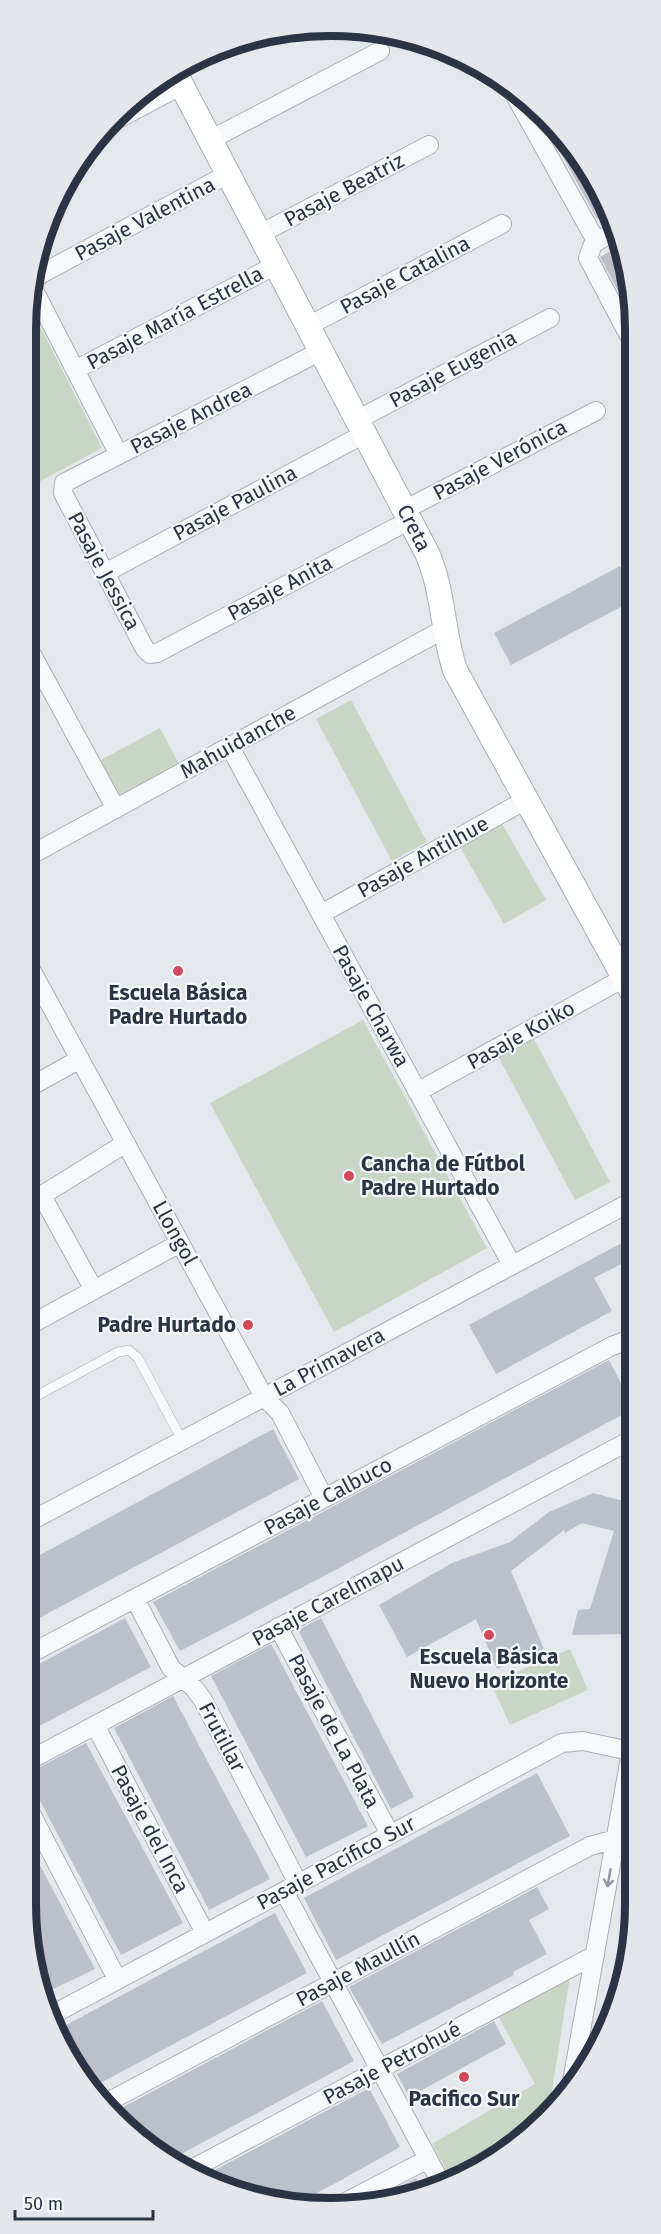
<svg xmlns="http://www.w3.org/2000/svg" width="661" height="2234" viewBox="0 0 661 2234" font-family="'Fira Sans',sans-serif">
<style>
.green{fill:#c9d6c5}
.building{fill:#bbc0ca}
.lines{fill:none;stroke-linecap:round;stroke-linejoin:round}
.lane-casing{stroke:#a9aeb7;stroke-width:10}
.street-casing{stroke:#a9aeb7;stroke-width:20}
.secondary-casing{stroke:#a9aeb7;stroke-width:26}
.lane{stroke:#f7f8fa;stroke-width:9}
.street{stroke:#f7f8fa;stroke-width:18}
.secondary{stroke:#fff;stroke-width:24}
.oneway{stroke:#9196a0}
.poi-dot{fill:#d1495b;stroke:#f4f6f9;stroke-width:2}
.labels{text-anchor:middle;stroke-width:4.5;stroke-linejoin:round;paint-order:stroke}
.street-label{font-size:21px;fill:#2b3445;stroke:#f4f6f9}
.poi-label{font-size:21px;font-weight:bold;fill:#2b3445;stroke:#f4f6f9}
.rim{fill:none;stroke:#2b3445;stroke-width:8}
</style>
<rect width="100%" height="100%" fill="#e4e7ec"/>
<!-- green -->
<path class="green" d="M31,317L38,329L41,328L102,448L31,486Z
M351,700L427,842L392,861L316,719Z
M160,728L179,764L120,797L101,760Z
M502,824L546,900L504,924L460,847Z
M363,1020L487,1248L334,1332L210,1103Z
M534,1039L610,1182L575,1200L499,1058Z
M570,1649L588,1690L510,1725L491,1683Z
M570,1976L549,2110L516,2146L451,2178L432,2144L535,2084L497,2014Z"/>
<!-- building -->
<path class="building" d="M565,141L604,196L609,212L597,219L557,146Z
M619,246L633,291V319L600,257Z
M620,566L632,589V601L511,665L494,633Z
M631,1238V1259L594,1278L612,1311L496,1374L469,1325Z
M609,1360L631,1402V1410L326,1575L180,1651L153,1602Z
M273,1429L299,1479L26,1625L27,1562Z
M593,1493L631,1503L630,1611L624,1634L572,1635L578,1610L590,1609L614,1531L582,1523L565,1533L564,1530L511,1571L544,1649L497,1669L476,1619L407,1657L379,1605L452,1563L510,1542L549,1512Z
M125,1618L151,1667L26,1733V1671Z
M321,1618L414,1797L391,1809L298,1630Z
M271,1644L368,1826L306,1857L211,1676Z
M173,1696L270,1879L209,1910L114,1728Z
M86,1743L183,1923L121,1955L26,1774Z
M537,1773L570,1836L336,1960L304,1898Z
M26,1839L95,1969L43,1994L26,1904Z
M537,1887L549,1909L529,1920L547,1954L513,1972L514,1975L382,2044L349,1987Z
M275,1913L307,1973L91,2088L55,2031Z
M322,2001L354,2061L172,2159L112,2113Z
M494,2021L506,2044L409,2097L397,2074Z
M369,2088L400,2147L334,2184L295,2204L200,2178Z
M416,2178L423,2192L410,2198L370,2202Z"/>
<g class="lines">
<defs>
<path id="lane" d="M27,1401L118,1352L129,1350L138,1358L182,1440"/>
<path id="street" d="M511,88L596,241
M120,118L182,85
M210,140L380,51
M615,231L593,244L588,258L633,343
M260,234L429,145
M33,282L41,274L228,174
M33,282L35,292L119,455
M308,326L502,224
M321,351L64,483L63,493L145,649L150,654L157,653L410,520
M75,370L276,265
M357,420L550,318
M404,510L596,411
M105,573L364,434
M30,651L116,809
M230,747L512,1265
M29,856L446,628
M321,914L526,800
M29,966L264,1397L280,1413L324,1498
M28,1088L80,1059
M417,1092L624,978
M42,1196L94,1290
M28,1204L126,1143
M28,1326L180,1243
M27,1523L631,1202
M135,1599L171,1668L194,1688L203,1700L298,1883
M278,1627L390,1834
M26,1656L612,1346L631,1339
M95,1725L205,1933
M26,1762L631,1440
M26,1804L117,1979
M284,1891L441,2183
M626,1970L630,1953
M48,2017L562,1743L583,1741L630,1751
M571,2087L630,1758
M102,2105L590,1846L616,1839
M188,2171L595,1955
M340,2205L428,2159"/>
<path id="secondary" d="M174,71L427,553C444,592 442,630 455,670L632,992"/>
</defs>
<!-- lane casing -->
<use href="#lane" class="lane-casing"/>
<!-- street casing -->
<use href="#street" class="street-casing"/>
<!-- secondary casing -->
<use href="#secondary" class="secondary-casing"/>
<!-- lane -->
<use href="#lane" class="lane"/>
<!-- street -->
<use href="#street" class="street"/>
<!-- secondary -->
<use href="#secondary" class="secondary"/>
</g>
<!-- one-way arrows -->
<defs><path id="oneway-shaft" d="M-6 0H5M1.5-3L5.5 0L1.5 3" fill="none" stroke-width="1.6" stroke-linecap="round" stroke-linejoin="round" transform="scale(1.5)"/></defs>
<use class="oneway" href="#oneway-shaft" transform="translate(609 1878) rotate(100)"/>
<!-- markers -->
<g class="poi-dot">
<circle cx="178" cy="971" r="6"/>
<circle cx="349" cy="1176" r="6"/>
<circle cx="248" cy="1325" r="6"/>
<circle cx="489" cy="1635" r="6"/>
<circle cx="464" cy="2077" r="6"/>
</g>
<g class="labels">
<!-- street labels -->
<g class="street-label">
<text transform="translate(344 190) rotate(-28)" y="7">Pasaje Beatriz</text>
<text transform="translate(145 219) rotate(-28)" y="7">Pasaje Valentina</text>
<text transform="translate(405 275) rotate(-28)" y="7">Pasaje Catalina</text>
<text transform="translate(175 318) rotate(-28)" y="7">Pasaje María Estrella</text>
<text transform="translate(453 369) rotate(-28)" y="7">Pasaje Eugenia</text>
<text transform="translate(191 418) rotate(-27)" y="7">Pasaje Andrea</text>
<text transform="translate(500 460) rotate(-28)" y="7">Pasaje Verónica</text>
<text transform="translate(235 503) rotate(-28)" y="7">Pasaje Paulina</text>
<text transform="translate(414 528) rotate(63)" y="7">Creta</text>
<text transform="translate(104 571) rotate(62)" y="7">Pasaje Jessica</text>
<text transform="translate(280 588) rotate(-28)" y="7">Pasaje Anita</text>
<text transform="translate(238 742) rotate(-29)" y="7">Mahuidanche</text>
<text transform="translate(423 857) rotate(-29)" y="7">Pasaje Antilhue</text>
<text transform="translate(371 1006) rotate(61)" y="7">Pasaje Charwa</text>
<text transform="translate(521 1035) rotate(-29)" y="7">Pasaje Koiko</text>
<text transform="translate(175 1233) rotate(61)" y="7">Llongol</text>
<text transform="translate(329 1362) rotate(-28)" y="7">La Primavera</text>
<text transform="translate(328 1496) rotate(-28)" y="7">Pasaje Calbuco</text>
<text transform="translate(328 1601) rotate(-28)" y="7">Pasaje Carelmapu</text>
<text transform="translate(334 1731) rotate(62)" y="7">Pasaje de La Plata</text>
<text transform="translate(222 1737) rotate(62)" y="7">Frutillar</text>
<text transform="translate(150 1829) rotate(62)" y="7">Pasaje del Inca</text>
<text transform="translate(336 1863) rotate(-28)" y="7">Pasaje Pacífico Sur</text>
<text transform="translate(358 1969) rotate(-28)" y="7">Pasaje Maullín</text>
<text transform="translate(392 2063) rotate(-28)" y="7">Pasaje Petrohué</text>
</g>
<!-- poi labels -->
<g class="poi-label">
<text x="178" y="1000">Escuela Básica<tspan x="178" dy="24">Padre Hurtado</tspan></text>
<text x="361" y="1171" text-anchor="start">Cancha de Fútbol<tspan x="361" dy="24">Padre Hurtado</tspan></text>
<text x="236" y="1332" text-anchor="end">Padre Hurtado</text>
<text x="489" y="1664">Escuela Básica<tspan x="489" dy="24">Nuevo Horizonte</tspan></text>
<text x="464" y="2106">Pacifico Sur</text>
</g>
</g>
<!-- crop -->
<path d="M0 0H661V2234H0ZM330 36H331A294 294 0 0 1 625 330V1904A294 294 0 0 1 331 2198H330A294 294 0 0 1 36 1904V330A294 294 0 0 1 330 36Z" fill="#e4e6eb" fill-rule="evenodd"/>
<path class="rim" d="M330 36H331A294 294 0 0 1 625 330V1904A294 294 0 0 1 331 2198H330A294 294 0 0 1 36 1904V330A294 294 0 0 1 330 36Z"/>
<!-- scale -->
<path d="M15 2210v9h138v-9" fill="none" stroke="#2b3445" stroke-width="3"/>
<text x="24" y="2210" font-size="18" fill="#2b3445" stroke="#f4f6f9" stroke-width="4.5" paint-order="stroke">50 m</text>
</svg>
